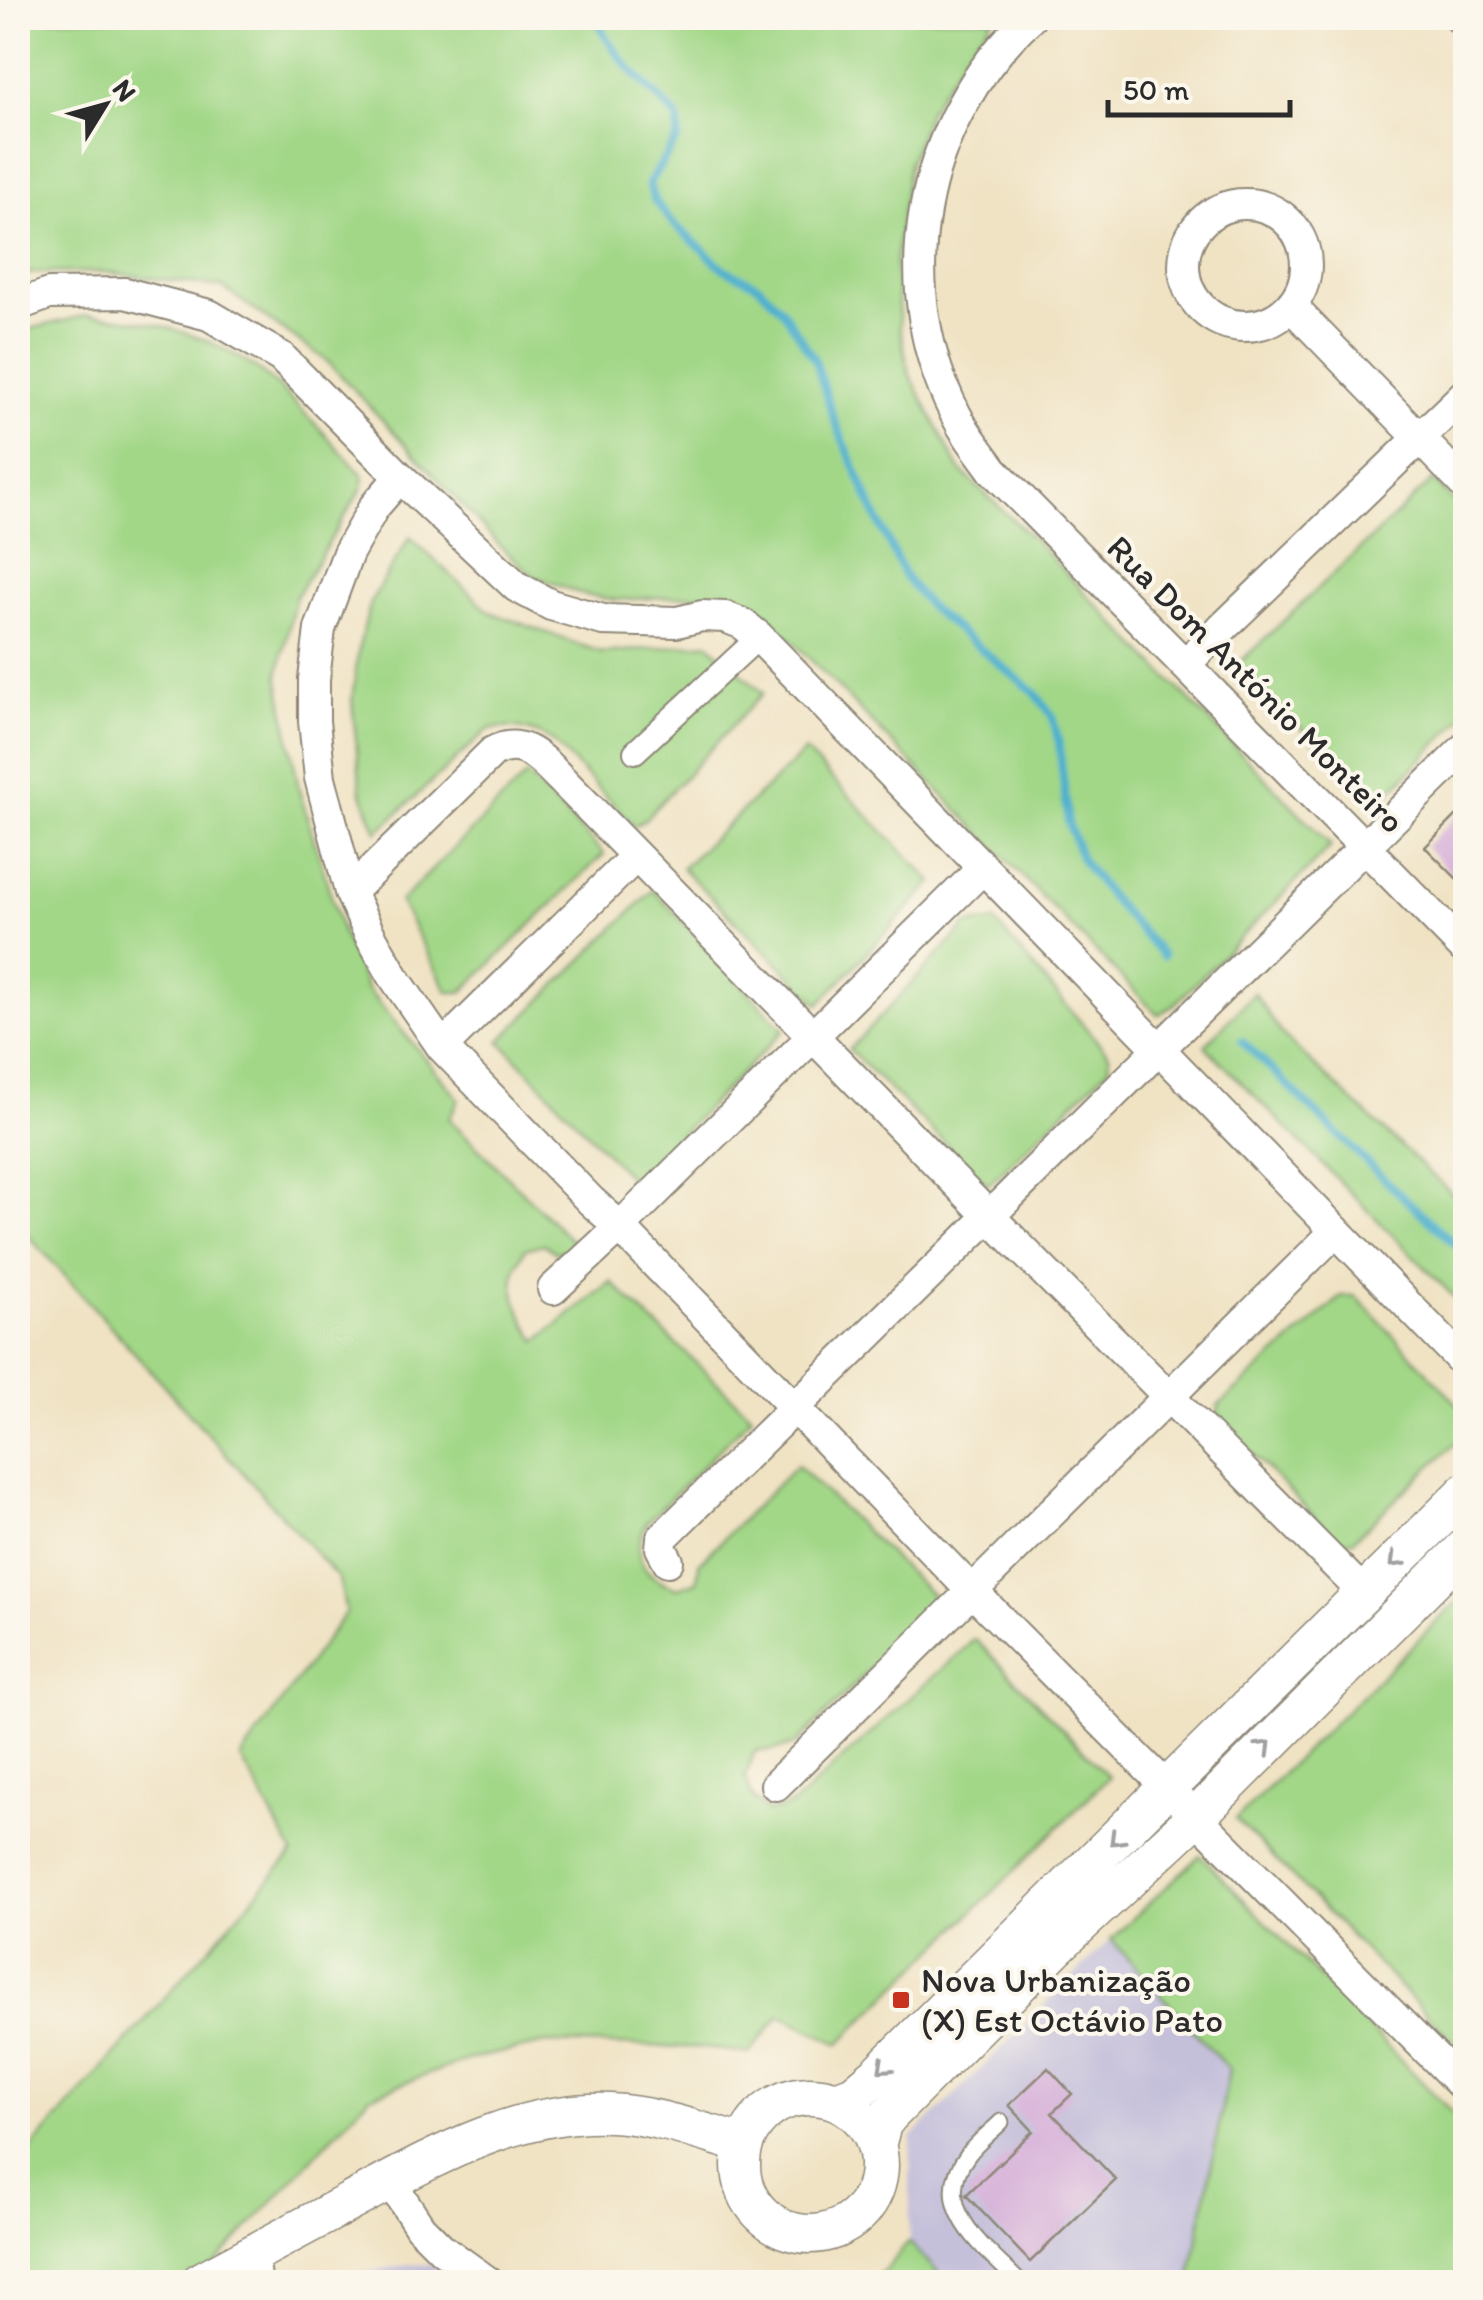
<svg xmlns="http://www.w3.org/2000/svg" width="1483" height="2300" viewBox="0 0 1483 2300" font-family="Itim,sans-serif">
<style>
.industrial{fill:#c5c0da}
.green{fill:#a2d787;stroke:#668159;stroke-width:2.5}
.lines{fill:none;stroke-linecap:round;stroke-linejoin:round}
.stream{stroke:#4fb0ce;stroke-width:8}
.building{fill:#d6b0d9}
.service-casing{stroke:#8e8778;stroke-width:19}
.pedestrian-casing{stroke:#8e8778;stroke-width:26}
.minor-casing{stroke:#8e8778;stroke-width:34}
.tertiary-casing{stroke:#8e8778;stroke-width:41}
.service{stroke:#fff;stroke-width:15}
.pedestrian{stroke:#fff;stroke-width:22}
.minor{stroke:#fff;stroke-width:30}
.tertiary{stroke:#fff;stroke-width:38}
.oneway{stroke:#a0a0a0}
.poi-dot{fill:#c8321e;stroke:#fbf7ec;stroke-width:4}
.labels{text-anchor:middle;stroke-width:8;stroke-linejoin:round;paint-order:stroke}
.street-label{font-size:35px;fill:#2b2b2b;stroke:#fbf7ec}
.poi-label{font-size:35px;fill:#2b2b2b;stroke:#fbf7ec;text-anchor:start}
</style>
<rect width="100%" height="100%" fill="#fbf7ec"/>
<filter id="ink" filterUnits="userSpaceOnUse"><feTurbulence type="fractalNoise" baseFrequency=".01" numOctaves="2"/><feDisplacementMap in="SourceGraphic" scale="20" xChannelSelector="R" yChannelSelector="G"/><feConvolveMatrix kernelMatrix="1 2 1 2 8 2 1 2 1" color-interpolation-filters="sRGB"/></filter>
<filter id="wash" filterUnits="userSpaceOnUse"><feTurbulence type="fractalNoise" baseFrequency=".0048" numOctaves="4" result="noise"/><feDisplacementMap in="SourceGraphic" scale="40" xChannelSelector="R" yChannelSelector="G"/><feGaussianBlur stdDeviation="2.25" result="paint"/><feColorMatrix in="noise" values="0 0 0 0 0 0 0 0 0 0 0 0 0 0 0 0 0 1.4 0 .05"/><feComposite in="paint" operator="in"/></filter>
<g filter="url(#wash)">
<rect width="100%" height="100%" fill="#f0e3c4"/>
<!-- industrial -->
<path class="industrial" d="M1111,1939L1230,2070L1190,2282H947L909,2242L911,2138Z
M411,2264L432,2265L457,2282H316Z"/>
<!-- green -->
<path class="green" d="M18,18H994L963,57L928,112L909,163L895,263L900,328L909,373L959,469L1031,537L1331,846L1174,1005L1158,1015L768,616L748,602L722,594L616,600L584,595L534,576L505,551L327,361L222,287L104,272L33,273L18,277Z
M87,315C153,319 222,337 273,382C305,411 334,445 364,476L362,488L296,596L278,675L299,790L342,932L367,989L459,1099L449,1119L574,1243L567,1252H555L543,1244L525,1249C522,1256 516,1265 515,1272C509,1295 525,1323 537,1341L611,1282L752,1416L648,1521C628,1555 642,1577 678,1588L697,1581L699,1563L797,1465L938,1601L795,1745L772,1750L755,1751L745,1777L753,1798L768,1812L792,1805L975,1639L1109,1777L839,2044L780,2015L749,2054L711,2048L547,2043L466,2060L370,2096L203,2277L190,2282H18V2164L293,1853L241,1758L346,1612L339,1579L18,1224V332Z
M1433,480L1465,512V715L1377,805L1238,664Z
M410,537L490,612L580,645L604,653L708,643L763,693L645,819L635,826L552,741C531,728 514,726 489,729L377,832L361,791L352,700L359,647L371,601Z
M805,751L933,882L819,1004L682,868Z
M527,775L604,854L462,992H448L400,902Z
M653,890L784,1030L634,1182L500,1041Z
M994,921L1109,1055L1110,1067L988,1185L849,1050L967,925Z
M1254,993L1283,1036L1465,1206V1308L1205,1046Z
M1342,1296H1356L1465,1412L1466,1433L1353,1540L1340,1543L1219,1420L1218,1406Z
M1465,1594V2053L1236,1819Z
M1200,1855L1465,2126V2282H1190L1229,2070L1111,1939Z
M909,2242L947,2282H869L885,2270Z"/>
<g class="lines">
<!-- stream -->
<path class="stream" d="M596,18C613,58 649,87 678,118V138L649,183L654,200L674,224L724,269L759,286L783,311L815,360L834,419L876,516L905,577L930,608L1034,692L1052,715L1059,743L1068,822L1081,859L1110,897L1163,956
M1242,1041L1389,1184L1466,1254"/>
</g>
<g id="blocks">
<!-- building -->
<path class="building" d="M1466,806V888L1425,847Z
M1048,2068L1072,2094L1052,2113L1116,2180L1030,2262L966,2195L1033,2131L1009,2105Z"/>
</g>
</g>
<g filter="url(#ink)">
<use href="#blocks" fill-opacity="0" stroke="#8e8778" stroke-width="2.5"/>
<g class="lines">
<defs>
<path id="service" d="M1001,2122C990,2133 976,2143 967,2156C928,2208 987,2249 1019,2282
M260,2250L264,2282"/>
<path id="pedestrian" d="M635,752L759,637"/>
<path id="minor" d="M1030,18C918,121 885,291 962,426C971,441 983,456 993,470L1466,950
M1460,18L1466,22
M1184 265a61 61 0 1 1 122 0a61 61 0 1 1-122 0Z
M18,305L49,294L125,293L209,315L281,357L400,477L517,587L551,605L603,620L677,622L702,616L725,617L743,624L759,637L1466,1365
M1291,306L1466,486
M400,477L374,507L348,553L320,629L314,679V721L320,778L350,892L370,935L394,977L442,1047L591,1201L620,1227L971,1590L1466,2089
M1185,664L1466,393
M350,892L493,752C522,736 541,759 560,778L989,1216L1364,1593
M442,1047L636,856
M553,1289L620,1227L983,868
M668,1561L661,1548L662,1538L1466,747
M776,1785L1336,1231
M390,2181L420,2227L442,2249L488,2282"/>
<path id="tertiary" d="M741 2165a69 69 0 1 1 138 0a69 69 0 1 1-138 0Z
M836,2101L854,2094L878,2074L1466,1492
M876,2146L882,2124L889,2115L1055,1948L1197,1816L1466,1547
M200,2282C249,2256 298,2230 348,2203C429,2160 515,2109 611,2113C656,2115 701,2132 744,2144"/>
</defs>
<!-- service casing -->
<use href="#service" class="service-casing"/>
<!-- pedestrian casing -->
<use href="#pedestrian" class="pedestrian-casing"/>
<!-- minor casing -->
<use href="#minor" class="minor-casing"/>
<!-- tertiary casing -->
<use href="#tertiary" class="tertiary-casing"/>
<!-- service -->
<use href="#service" class="service"/>
<!-- pedestrian -->
<use href="#pedestrian" class="pedestrian"/>
<!-- minor -->
<use href="#minor" class="minor"/>
<!-- tertiary -->
<use href="#tertiary" class="tertiary"/>
</g>
<!-- one-way arrows -->
<defs><path id="oneway-chevron" d="M-2-3.5L2.5 0L-2 3.5" fill="none" stroke-width="1.6" stroke-linecap="round" stroke-linejoin="round" transform="scale(2.5)"/></defs>
<g class="oneway">
<use href="#oneway-chevron" transform="translate(1396 1561) rotate(135)"/>
<use href="#oneway-chevron" transform="translate(1265 1747) rotate(-45)"/>
<use href="#oneway-chevron" transform="translate(1116 1839) rotate(135)"/>
<use href="#oneway-chevron" transform="translate(884 2067) rotate(137)"/>
</g>
</g>
<!-- markers -->
<rect class="poi-dot" x="891" y="1990" width="20" height="20" rx="5"/>
<g class="labels">
<!-- street labels -->
<g class="street-label">
<text transform="translate(1256 684) rotate(45)" y="12">Rua Dom António Monteiro</text>
</g>
<!-- poi labels -->
<g class="poi-label">
<text x="921" y="1992">Nova Urbanização<tspan x="921" dy="40">(X) Est Octávio Pato</tspan></text>
</g>
</g>
<!-- margin -->
<rect width="1483" height="2300" fill="none" stroke="#fbf7ec" stroke-width="60"/>
<!-- north arrow -->
<g transform="translate(105 105) rotate(53)" stroke="#fbf7ec" stroke-width="8" paint-order="stroke">
<path d="M0-8L18 38L0 25L-18 38Z" fill="#2b2b2b"/>
<text y="-15" font-size="28" font-weight="bold" text-anchor="middle" fill="#2b2b2b">N</text>
</g>
<!-- scale -->
<path d="M1108 100v15h182v-15" fill="none" stroke="#2b2b2b" stroke-width="5"/>
<text x="1123" y="100" font-size="30" fill="#2b2b2b" stroke="#fbf7ec" stroke-width="8" paint-order="stroke">50 m</text>
</svg>
